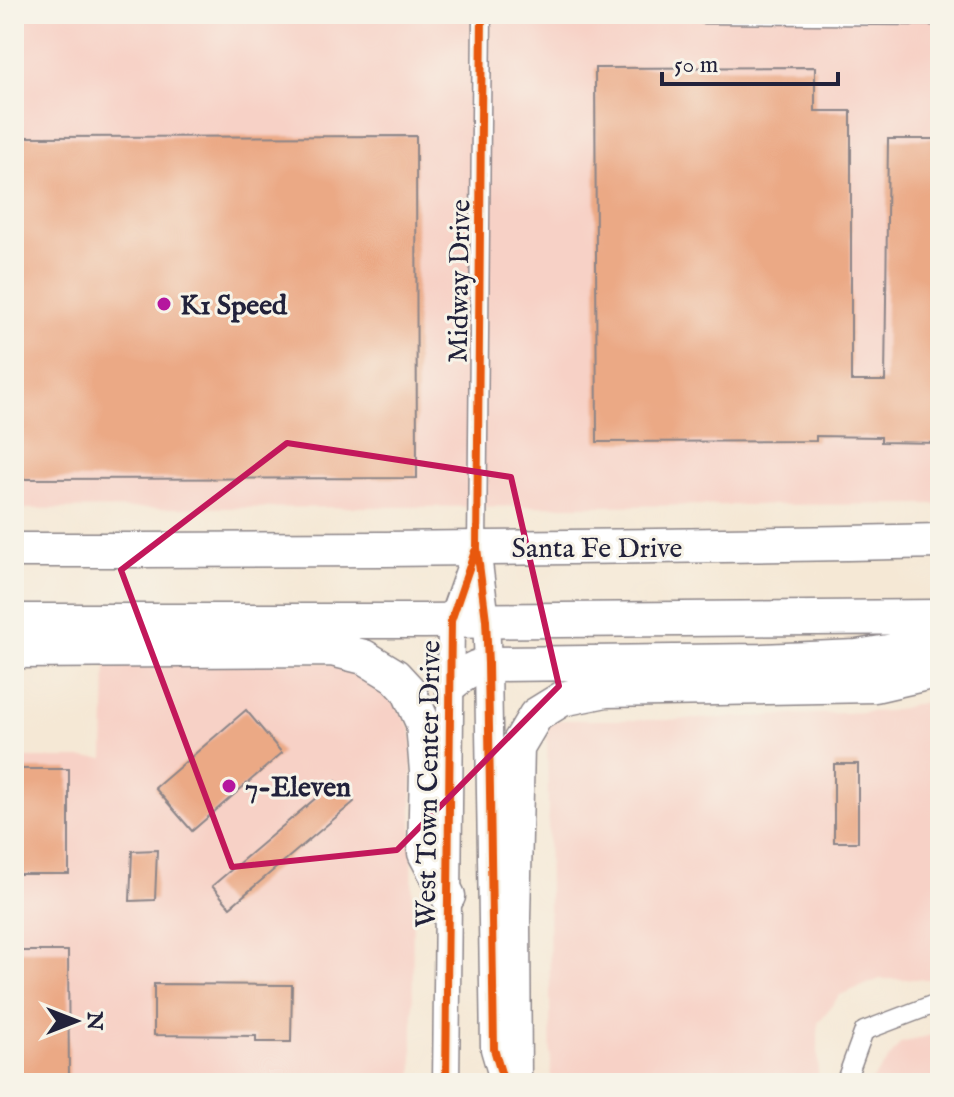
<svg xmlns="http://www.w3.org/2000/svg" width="954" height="1097" viewBox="0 0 954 1097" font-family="'IM FELL English',serif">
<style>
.built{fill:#f7d1c6}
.building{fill:#eba985}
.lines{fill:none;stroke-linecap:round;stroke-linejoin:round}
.street-casing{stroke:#8c8588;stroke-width:21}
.secondary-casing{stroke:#8c8588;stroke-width:29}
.highway-casing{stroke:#8c8588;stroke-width:37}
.street{stroke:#fff;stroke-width:18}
.secondary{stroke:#fff;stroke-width:26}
.highway{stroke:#fff;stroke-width:34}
.cycleway-casing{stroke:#f7f3e8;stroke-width:13}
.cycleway{stroke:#e8590c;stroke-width:8}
.marked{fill:none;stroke:#c2185b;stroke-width:6;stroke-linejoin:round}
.poi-dot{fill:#b5179e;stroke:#f7f3e8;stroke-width:3}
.labels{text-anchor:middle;stroke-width:6;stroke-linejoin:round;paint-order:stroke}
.street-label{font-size:28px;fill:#22223b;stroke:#f7f3e8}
.poi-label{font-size:28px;font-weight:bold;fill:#22223b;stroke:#f7f3e8;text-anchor:start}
</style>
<rect width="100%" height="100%" fill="#f7f3e8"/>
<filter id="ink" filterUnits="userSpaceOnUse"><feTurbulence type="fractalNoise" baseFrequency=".0125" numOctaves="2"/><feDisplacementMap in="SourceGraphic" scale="16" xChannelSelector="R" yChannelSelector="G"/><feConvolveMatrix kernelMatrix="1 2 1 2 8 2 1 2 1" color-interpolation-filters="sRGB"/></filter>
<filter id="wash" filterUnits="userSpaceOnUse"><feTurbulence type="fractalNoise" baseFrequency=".006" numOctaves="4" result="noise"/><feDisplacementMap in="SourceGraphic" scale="32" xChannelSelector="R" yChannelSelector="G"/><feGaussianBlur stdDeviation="1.8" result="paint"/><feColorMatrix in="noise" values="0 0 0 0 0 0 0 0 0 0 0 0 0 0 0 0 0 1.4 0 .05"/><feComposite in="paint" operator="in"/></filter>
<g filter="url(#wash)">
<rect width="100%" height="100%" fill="#f5e8d5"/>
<!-- built -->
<path class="built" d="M14,14H940V504L14,509Z
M325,662L380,680L412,730L413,1083H14V758H104L106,665Z
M940,698V979H880L840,995L818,1023V1083H551L547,720H674L890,711Z
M940,1033V1083H870L901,1043Z"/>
<g id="blocks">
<!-- building -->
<path class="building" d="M815,67V111H851V381H885L888,139H940V443L881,442V437L816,436V441L597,442L595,68Z
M416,136L417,478L14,479V137Z
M246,710L282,753L192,831L155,788Z
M834,764H858V842H834Z
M14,769H69V874H14Z
M336,781L354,802L230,907L212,886Z
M157,850L155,900L130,901L132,851Z
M14,951H68L69,1080H14Z
M154,984L292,985L291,1042H256V1036L154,1035Z"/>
</g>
</g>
<g filter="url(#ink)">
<use href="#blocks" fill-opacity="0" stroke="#8c8588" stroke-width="2"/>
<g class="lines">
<defs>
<path id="street" d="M703,14L940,16
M477,548L482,14
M845,1083L864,1031L932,1005H940"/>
<path id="secondary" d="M478,555L486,620L488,664L494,1049L504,1083
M446,1083L451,621L477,548"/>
<path id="highway" d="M14,550C323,550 631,548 940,541
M14,621H423L940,617
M14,651L332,649L364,657L395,676L408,690L423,723L427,772L425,853L448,896
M451,684C462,674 473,668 488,664L762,661L857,657L900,650L940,635
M514,1083L513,918L517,747L536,715L562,699L606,690L875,685L940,670"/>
</defs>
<!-- street casing -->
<use href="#street" class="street-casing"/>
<!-- secondary casing -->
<use href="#secondary" class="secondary-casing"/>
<!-- highway casing -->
<use href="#highway" class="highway-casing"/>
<!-- street -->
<use href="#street" class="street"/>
<!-- secondary -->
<use href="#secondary" class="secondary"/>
<!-- highway -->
<use href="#highway" class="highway"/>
<defs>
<path id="cycleway" d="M482,14L477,548L486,620L488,664L494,1049L504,1083
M446,1083L451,621L475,551"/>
</defs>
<!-- cycleway casing -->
<use href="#cycleway" class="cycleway-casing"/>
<!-- cycleway -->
<use href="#cycleway" class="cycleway"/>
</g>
</g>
<!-- marked area -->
<path class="marked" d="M287,443L511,477L559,686L397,850L232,867L121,570Z"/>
<!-- markers -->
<g class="poi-dot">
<circle cx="164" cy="304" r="8"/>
<circle cx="229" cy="786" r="8"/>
</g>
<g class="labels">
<!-- street labels -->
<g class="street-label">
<text transform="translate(458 281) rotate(-89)" y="10">Midway Drive</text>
<text x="597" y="557">Santa Fe Drive</text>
<text transform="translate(427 784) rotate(-89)" y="10">West Town Center Drive</text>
</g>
<!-- poi labels -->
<g class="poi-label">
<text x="180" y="314">K1 Speed</text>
<text x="245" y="796">7-Eleven</text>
</g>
</g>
<!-- margin -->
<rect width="954" height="1097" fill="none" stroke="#f7f3e8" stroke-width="48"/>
<!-- north arrow -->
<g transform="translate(76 1021) rotate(90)" stroke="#f7f3e8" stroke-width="6" paint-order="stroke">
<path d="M0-6L14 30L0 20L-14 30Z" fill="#22223b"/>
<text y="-12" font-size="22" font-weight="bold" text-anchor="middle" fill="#22223b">N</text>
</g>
<!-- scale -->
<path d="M662 72v12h176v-12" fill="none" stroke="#22223b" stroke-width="4"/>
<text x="674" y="72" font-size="24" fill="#22223b" stroke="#f7f3e8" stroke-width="6" paint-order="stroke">50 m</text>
</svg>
